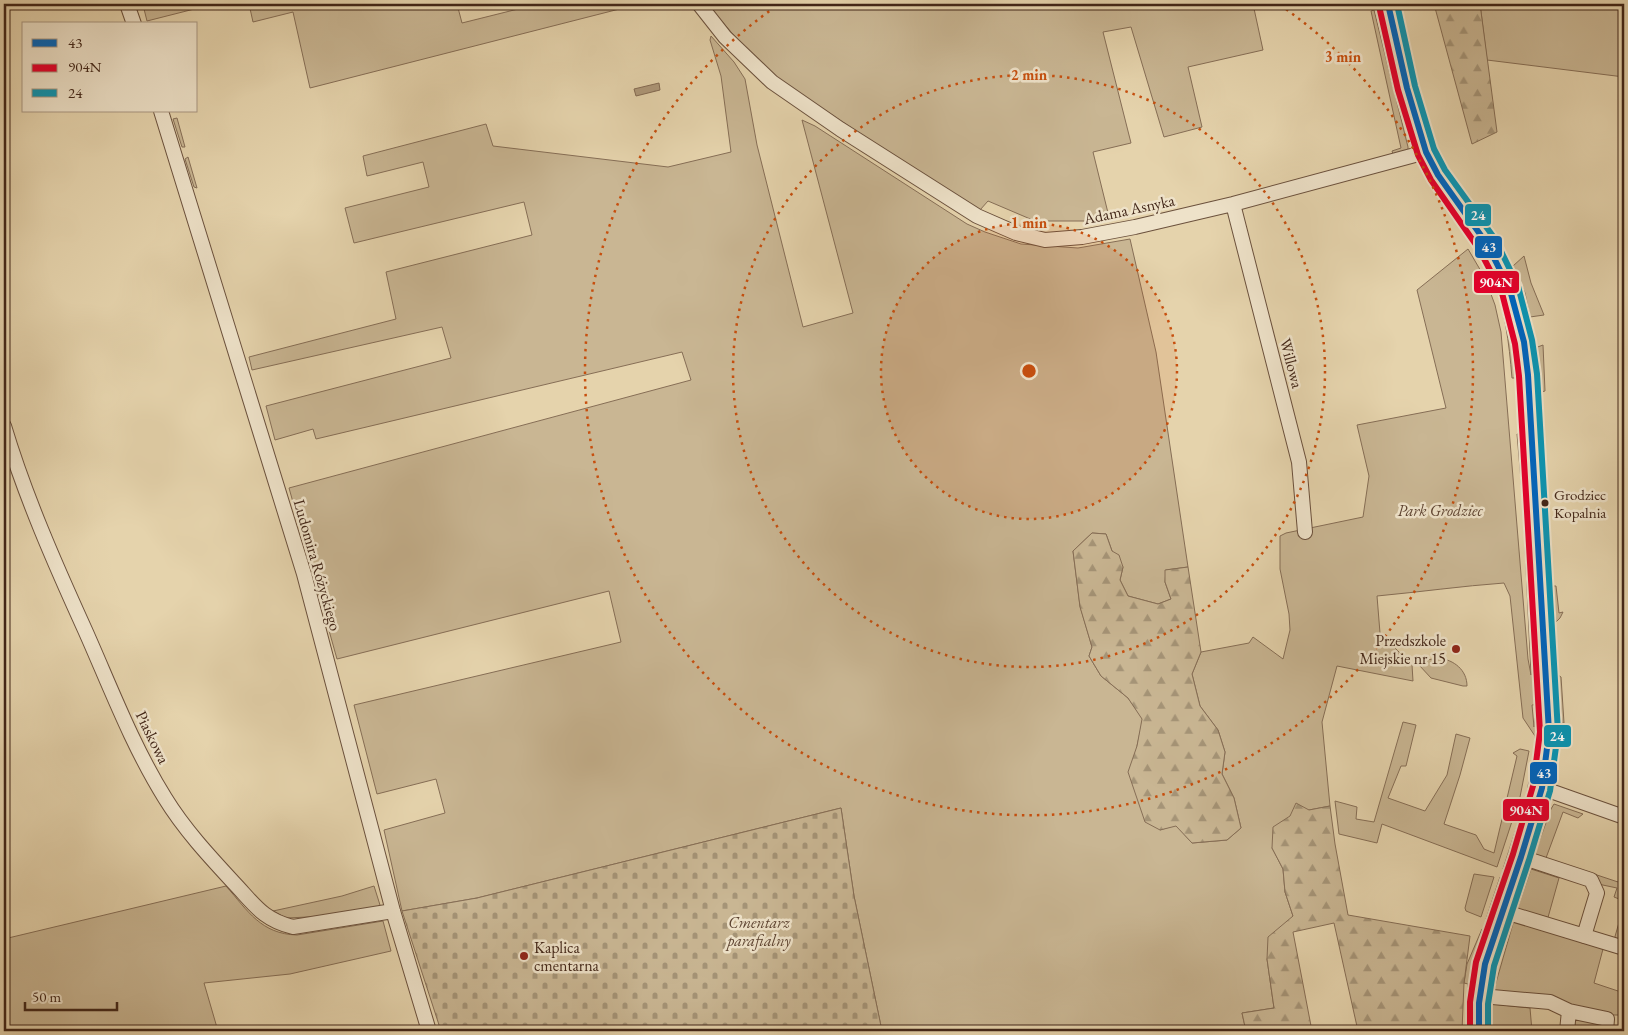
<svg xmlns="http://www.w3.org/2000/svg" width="1628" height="1035" viewBox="0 0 1628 1035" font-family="'EB Garamond',serif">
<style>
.green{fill:#c9b693;stroke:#866e56}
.forest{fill:url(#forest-firs);stroke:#866e56}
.cemetery{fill:url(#cemetery-stones);stroke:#866e56}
.water{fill:url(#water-ripples);stroke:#836a53}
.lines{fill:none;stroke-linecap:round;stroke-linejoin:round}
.street-casing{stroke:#6b513d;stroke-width:16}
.secondary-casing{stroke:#422618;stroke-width:22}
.street{stroke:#eee2c9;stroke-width:14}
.secondary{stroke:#eee2c9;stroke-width:20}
.bus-1-casing{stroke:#eee2c9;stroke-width:10}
.bus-2-casing{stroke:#eee2c9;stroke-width:10}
.bus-3-casing{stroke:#eee2c9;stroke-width:10}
.bus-1{stroke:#0065bd;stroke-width:6}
.bus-2{stroke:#e4002b;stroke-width:6}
.bus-3{stroke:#0a95b3;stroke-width:6}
.ring{fill:none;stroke:#c74f0e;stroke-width:2.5;stroke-dasharray:2.5 5}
.bus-dot{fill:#422618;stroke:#eee2c9;stroke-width:2}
.poi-dot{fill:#8f2418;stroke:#eee2c9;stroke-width:2}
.labels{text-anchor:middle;stroke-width:5;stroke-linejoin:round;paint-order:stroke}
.bus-label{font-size:15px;fill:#422618;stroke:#eee2c9;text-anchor:start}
.street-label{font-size:16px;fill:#422618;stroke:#eee2c9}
.park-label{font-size:16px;font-style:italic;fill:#5d4331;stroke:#eee2c9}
.poi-label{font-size:16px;fill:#422618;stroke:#eee2c9;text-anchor:end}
.centre{fill:#c74f0e;stroke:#eee2c9;stroke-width:2.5}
.ring-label{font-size:15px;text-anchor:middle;font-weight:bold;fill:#c74f0e;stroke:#eee2c9;stroke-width:5;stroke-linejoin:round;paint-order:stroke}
.line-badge{stroke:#eee2c9;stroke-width:2}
.badge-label{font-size:14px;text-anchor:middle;font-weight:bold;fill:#fff}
</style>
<defs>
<pattern id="forest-firs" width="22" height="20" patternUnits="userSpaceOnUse" patternTransform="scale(1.25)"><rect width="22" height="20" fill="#c9b693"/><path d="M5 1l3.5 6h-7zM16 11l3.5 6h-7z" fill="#a59477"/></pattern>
<pattern id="cemetery-stones" width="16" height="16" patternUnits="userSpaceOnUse" patternTransform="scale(1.25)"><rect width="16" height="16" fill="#c9b693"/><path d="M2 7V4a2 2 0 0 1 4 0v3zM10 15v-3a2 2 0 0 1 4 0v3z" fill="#a59477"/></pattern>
<pattern id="water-ripples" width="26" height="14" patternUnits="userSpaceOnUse" patternTransform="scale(1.25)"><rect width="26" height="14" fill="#ae987a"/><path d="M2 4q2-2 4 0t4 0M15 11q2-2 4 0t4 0" fill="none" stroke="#8f7c63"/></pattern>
</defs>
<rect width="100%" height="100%" fill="#e5d3ac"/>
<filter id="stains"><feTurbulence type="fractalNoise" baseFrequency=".004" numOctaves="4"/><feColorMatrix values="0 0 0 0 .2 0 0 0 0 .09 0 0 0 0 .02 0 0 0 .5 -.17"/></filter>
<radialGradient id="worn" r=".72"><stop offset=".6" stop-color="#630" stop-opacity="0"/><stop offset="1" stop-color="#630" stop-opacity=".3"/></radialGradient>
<!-- green -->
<path class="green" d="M166,4H214L147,21L144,9Z
M249,4H457L462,23L538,4H639L310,88L293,12L253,22Z
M707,4H1253L1263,50L1188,67L1202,127L1164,137L1131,27L1103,32L1131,143L1093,152L1110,221H1035L988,201L980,210L856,131L777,78L749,53Z
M1480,4H1624V77L1487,60Z
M1374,10L1408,147V150L1393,154L1392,151L1401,148L1371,11Z
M711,36L734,62L745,79L757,145L803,327L853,313L802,120L815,126L967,224L985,232L1021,244L1078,248L1130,239L1156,352L1188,567L1166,570L1165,582L1171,599L1158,604L1128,596L1120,580L1123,567L1112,551L1106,534L1092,533L1073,551L1080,606L1092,647L1089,656L1101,676L1128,698L1143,719L1137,746L1160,830L1176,825L1192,843L1227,840L1241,828L1234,798L1222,774L1225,752L1218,730L1200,706L1192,674L1201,652L1249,643L1253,637L1283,659L1290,630L1289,614L1280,569V536L1286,533L1363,517L1369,476L1357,425L1446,408L1417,290L1468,249L1485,278L1495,305L1501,332L1528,659L1531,675L1523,503L1517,434H1521L1525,458L1540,704L1532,705L1534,727L1535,718H1538L1541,736L1535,740V736L1523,718L1510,596L1504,583C1462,586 1420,592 1377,596L1380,633L1412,665L1413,681L1337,666L1322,722L1330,806L1309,810L1290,816L1272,848L1283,869L1285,892L1293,916L1267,959L1274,1008L1242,1013L1246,1031H882L854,896L841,808L477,898L402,911L384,830L445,813L436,779L377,794L354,705L621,642L609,591L337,659L289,488L691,380L682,352L316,439L313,429L275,440L266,406L451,358L442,327L252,370L249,357L396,319L386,272L532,235L524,202L354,243L345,208L429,187L423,162L367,176L363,156L486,124L493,146L668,167L731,152L721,76L710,40Z
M177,118L185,147H182L173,119Z
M188,157L197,188L194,187L185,159Z
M1465,235H1468L1490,261L1510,320L1519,378H1512C1509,342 1505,308 1491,275C1485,261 1474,248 1465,235Z
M1524,256L1531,283L1544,315L1530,317L1525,293L1513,266Z
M1543,345L1545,391L1541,392L1535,348Z
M1623,569H1624V656L1622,655Z
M1553,586H1556L1559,613L1563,612L1560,618L1556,622Z
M1439,658C1454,660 1467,670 1467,686H1463L1431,678L1419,665L1420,661Z
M1558,675L1561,677L1564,723H1562Z
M1403,722L1416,725L1406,766H1401L1388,798L1425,811L1447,775L1456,734L1470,738L1460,775L1444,824L1476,835L1484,849L1494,853L1517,756L1513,753L1520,749L1529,751L1520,797L1497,867L1382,824L1377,843L1339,834L1335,801L1357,807L1356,819L1374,822Z
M1537,751L1539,754L1536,782L1509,868L1503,869L1526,798L1534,752Z
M1554,804L1583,814L1578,818L1563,812L1546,858L1618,882L1624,861V901L1614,897L1617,888L1598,884L1533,858L1551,809Z
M1531,869L1559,878L1547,921L1517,910Z
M1474,874L1494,877L1481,917L1466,911L1465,908Z
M1500,877L1504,880L1491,919H1486Z
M226,886C248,911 261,934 297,935L383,921L391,951L290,974L204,983L218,1031H4V939Z
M374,886L380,905L374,909L330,916L286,918L273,911L342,896Z
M1624,905V943L1614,940Z
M1514,920L1603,949L1594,983L1624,993V1015H1609L1493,993Z
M1482,929L1486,930L1470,1031H1466L1468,984L1464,983L1467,964Z
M1492,1004L1530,1008L1532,1031H1492Z
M1575,1016L1604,1020V1031H1573Z"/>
<!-- forest -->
<path class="forest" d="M1434,4H1480L1497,132L1472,144Z
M1092,533L1106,534L1112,551L1119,555L1123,567L1120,580L1128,596L1158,604L1171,599L1165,582V570L1188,567L1201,652L1192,674L1200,706L1218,730L1225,752L1222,774L1234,798L1241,828L1227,840L1192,843L1176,826L1160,830L1145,822L1128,772L1137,746L1142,719L1128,698L1101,676L1089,656L1092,647L1080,607L1073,551Z
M1296,803L1309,810L1330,806L1335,844L1348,915L1470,936L1464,983L1462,1031H1358L1334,923L1293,932L1312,1031H1246L1242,1013L1274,1008L1267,959L1268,937L1293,916L1285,892L1283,869L1272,848L1273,827L1290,816Z"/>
<!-- cemetery -->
<path class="cemetery" d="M841,808L854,896L882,1031H441L402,911L477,898Z"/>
<!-- water -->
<path class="water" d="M659,83L660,90L636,96L634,89Z"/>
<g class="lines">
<defs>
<path id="street" d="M127,4L134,24
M699,4L725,37L772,82L840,129L977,216L1016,233L1045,240L1082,237L1135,227L1233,204L1426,152
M161,111L304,574L393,911L429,1031
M1233,204L1299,462L1305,532
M4,426C25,496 55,564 85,630C110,686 132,745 165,798C184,829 209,856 234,883C254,904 263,920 293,927L393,911
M1542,788L1624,817
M1521,857L1591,880L1597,893L1584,936
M1502,911L1624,948
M1481,996L1550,1002L1569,1011L1607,1019L1606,1031
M1567,1031L1569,1011"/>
<path id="secondary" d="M1388,4L1407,88L1426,152L1438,175L1487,244L1510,290L1524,342L1528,375L1549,732L1542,788L1521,857L1502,911L1485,964L1479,1003V1031"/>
</defs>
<!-- street casing -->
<use href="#street" class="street-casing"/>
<!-- secondary casing -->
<use href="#secondary" class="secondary-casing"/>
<!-- street -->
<use href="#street" class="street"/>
<!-- secondary -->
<use href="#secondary" class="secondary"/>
<defs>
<path id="bus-1" d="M1388,4L1407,88L1426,152L1438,175L1487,244L1510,290L1524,342L1528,375L1549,732L1542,788L1521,857L1485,964L1479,1003V1031"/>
<path id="bus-2" d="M1379,6L1398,90L1418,155L1431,180L1479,249L1502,293L1515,344L1519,376L1540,732L1533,786L1513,854L1476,962L1470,1002V1031"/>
<path id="bus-3" d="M1397,4L1415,86L1434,149L1445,170L1495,239L1518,286L1532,340L1537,374L1558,732L1550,791L1529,860L1494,966L1488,1004V1031"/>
</defs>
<!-- bus-1 casing -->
<use href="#bus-1" class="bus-1-casing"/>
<!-- bus-2 casing -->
<use href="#bus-2" class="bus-2-casing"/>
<!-- bus-3 casing -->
<use href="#bus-3" class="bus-3-casing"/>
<!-- bus-1 -->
<use href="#bus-1" class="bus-1"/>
<!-- bus-2 -->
<use href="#bus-2" class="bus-2"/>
<!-- bus-3 -->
<use href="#bus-3" class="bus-3"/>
</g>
<!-- distance rings -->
<circle cx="1029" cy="371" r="148" fill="#c74f0e" fill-opacity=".12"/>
<g class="ring">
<circle cx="1029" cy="371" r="148"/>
<circle cx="1029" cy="371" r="296"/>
<path d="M1280 5A444 444 0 1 1 778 5"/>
</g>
<!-- markers -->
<circle class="bus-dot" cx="1545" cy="503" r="4.5"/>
<g class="poi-dot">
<circle cx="1456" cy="649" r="5"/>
<circle cx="524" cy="956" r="5"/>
</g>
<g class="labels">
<!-- bus labels -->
<g class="bus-label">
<text x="1554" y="500">Grodziec<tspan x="1554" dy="18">Kopalnia</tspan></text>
</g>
<!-- street labels -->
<g class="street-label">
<text transform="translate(1129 209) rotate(-12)" y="6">Adama Asnyka</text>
<text transform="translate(1292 363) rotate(75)" y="6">Willowa</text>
<text transform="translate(318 565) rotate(74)" y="6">Ludomira Różyckiego</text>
<text transform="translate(153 737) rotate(64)" y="6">Piaskowa</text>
</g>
<!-- park labels -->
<g class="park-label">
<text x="1440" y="516">Park Grodziec</text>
<text x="759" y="928">Cmentarz<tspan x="759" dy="18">parafialny</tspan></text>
</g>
<!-- poi labels -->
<g class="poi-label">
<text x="1446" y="646">Przedszkole<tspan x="1446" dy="18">Miejskie nr 15</tspan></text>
<text x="534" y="953" text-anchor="start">Kaplica<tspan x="534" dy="18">cmentarna</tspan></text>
</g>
</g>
<circle cx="1029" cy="371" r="8" class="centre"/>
<g class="ring-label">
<text x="1343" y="62">3 min</text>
<text x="1029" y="80">2 min</text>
<text x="1029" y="228">1 min</text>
</g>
<g class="line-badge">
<rect x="1464" y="203" width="28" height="24" rx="5" fill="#0a95b3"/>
<rect x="1474" y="235" width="29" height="24" rx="5" fill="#0065bd"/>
<rect x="1473" y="270" width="47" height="24" rx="5" fill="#e4002b"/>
<rect x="1543" y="724" width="29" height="24" rx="5" fill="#0a95b3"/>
<rect x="1529" y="761" width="29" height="24" rx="5" fill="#0065bd"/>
<rect x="1502" y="798" width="48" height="24" rx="5" fill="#e4002b"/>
</g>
<g class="badge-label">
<text x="1478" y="220">24</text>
<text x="1489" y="252">43</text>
<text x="1496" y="287">904N</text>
<text x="1557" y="741">24</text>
<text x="1544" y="778">43</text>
<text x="1526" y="815">904N</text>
</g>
<!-- margin -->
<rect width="1628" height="1035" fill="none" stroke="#e5d3ac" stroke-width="20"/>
<rect x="5" y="5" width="1618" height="1025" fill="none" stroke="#422618" stroke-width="2.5"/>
<rect x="10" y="10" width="1608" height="1015" fill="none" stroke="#422618"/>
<!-- legend -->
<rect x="22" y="22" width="175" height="90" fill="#eee2c9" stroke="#a99782"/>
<rect x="32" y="39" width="25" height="8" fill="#0065bd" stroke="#a99782"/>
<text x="68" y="48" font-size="15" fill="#422618">43</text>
<rect x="32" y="64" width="25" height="8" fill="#e4002b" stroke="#a99782"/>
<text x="68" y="72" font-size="15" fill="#422618">904N</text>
<rect x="32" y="89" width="25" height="8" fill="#0a95b3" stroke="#a99782"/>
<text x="68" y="98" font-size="15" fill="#422618">24</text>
<!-- scale -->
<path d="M25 1002v8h92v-8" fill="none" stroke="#422618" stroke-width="2.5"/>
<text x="32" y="1002" font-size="15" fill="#422618" stroke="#eee2c9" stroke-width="4" paint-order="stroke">50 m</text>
<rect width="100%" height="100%" filter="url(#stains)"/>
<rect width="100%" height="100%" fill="url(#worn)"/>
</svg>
